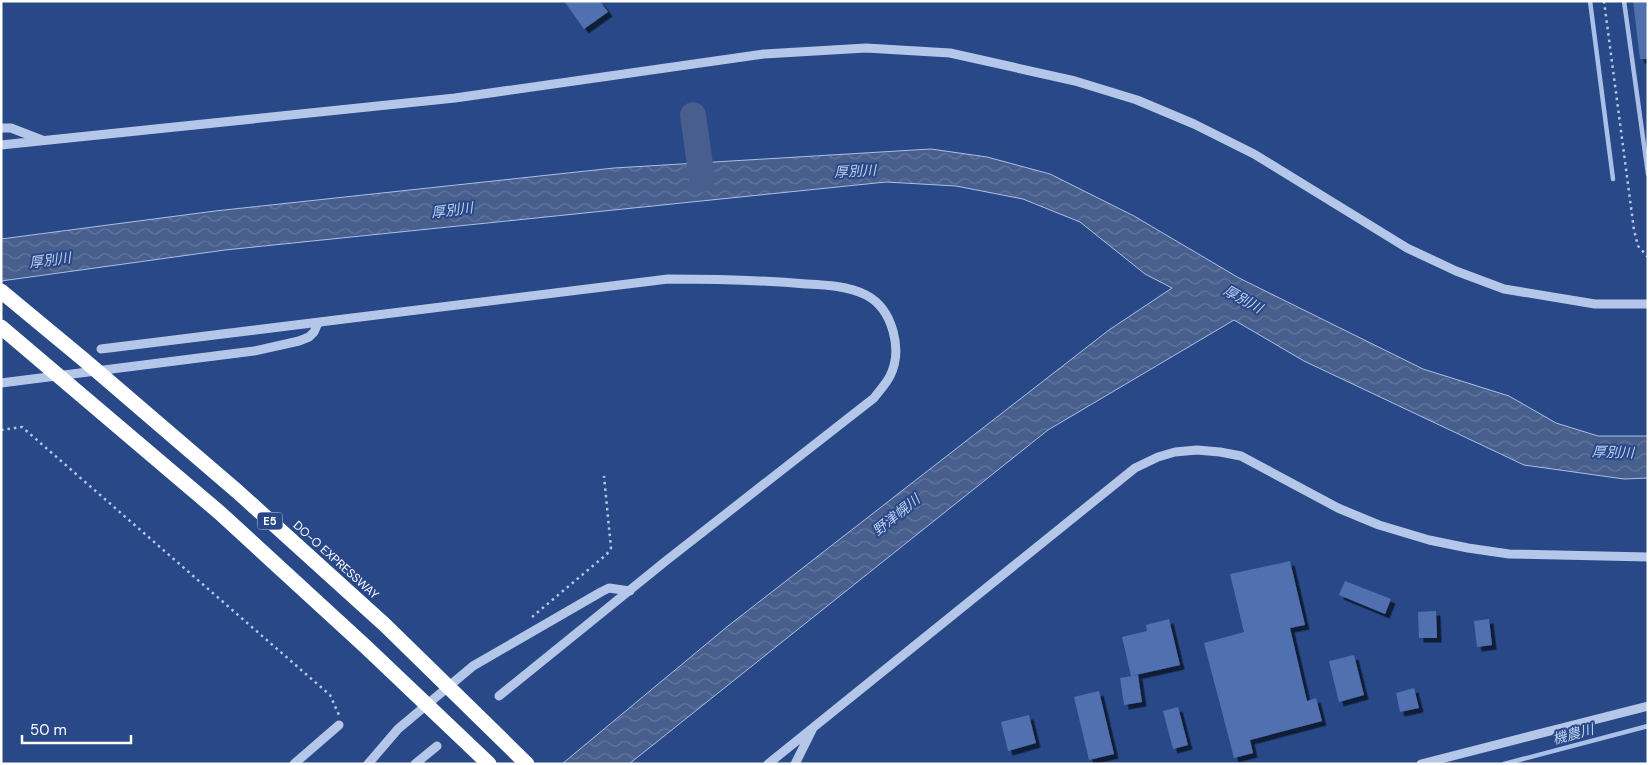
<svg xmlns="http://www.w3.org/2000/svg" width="1649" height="765" viewBox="0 0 1649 765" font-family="'DM Sans','Noto Sans JP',sans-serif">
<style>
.water{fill:url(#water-waves);stroke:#aac0e9}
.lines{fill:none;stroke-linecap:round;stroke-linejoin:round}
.stream{stroke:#aac0e9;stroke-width:4.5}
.river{stroke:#485e8c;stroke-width:26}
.building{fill:#5170b0;filter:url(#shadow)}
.path{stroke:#b5c7e8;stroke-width:2.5;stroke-dasharray:2.5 4;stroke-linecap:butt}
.minor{stroke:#b5c7e8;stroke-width:9}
.highway-bridge{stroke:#fff;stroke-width:15}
.labels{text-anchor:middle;stroke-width:4;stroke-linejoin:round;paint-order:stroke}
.shield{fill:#284888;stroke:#bec8db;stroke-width:1}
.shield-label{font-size:11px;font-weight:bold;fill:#fff}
.street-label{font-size:12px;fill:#fff;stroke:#284888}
.water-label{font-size:14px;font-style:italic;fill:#c1d1f0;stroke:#284888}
</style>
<defs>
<pattern id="water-waves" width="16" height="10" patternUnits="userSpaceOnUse" patternTransform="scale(1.25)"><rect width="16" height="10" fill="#485e8c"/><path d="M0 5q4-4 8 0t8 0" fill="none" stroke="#63769d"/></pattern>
<filter id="shadow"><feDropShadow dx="4.5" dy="4.5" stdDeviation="0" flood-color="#0009"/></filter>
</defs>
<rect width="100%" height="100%" fill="#284888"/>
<!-- water -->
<path class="water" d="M931,149L987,157L1050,174L1134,216L1239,278L1423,369L1509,396L1556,423L1598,436H1648V478L1624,479L1524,465L1304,361L1234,320L1048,430L629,764H562L728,626L1109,330L1172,288L1145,274L1080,222L1023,199L956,186L886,182L225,250L1,281V239L215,211L614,168Z"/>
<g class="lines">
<!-- stream -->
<path class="stream" d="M1590,1L1613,179
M1624,1L1648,174
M1504,764L1648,726"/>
<!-- river -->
<path class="river" d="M693,115L702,179"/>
</g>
<!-- building -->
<path class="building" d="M564,1H600L608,12L584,29Z
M1633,1H1646L1648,18V59H1640Z
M1290,561L1305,625L1290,628L1307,701L1316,698L1322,721L1250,740L1253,753L1234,758L1204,643L1244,632L1230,574Z
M1345,581L1391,599L1385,614L1339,595Z
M1436,611L1437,638H1419L1418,612Z
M1169,619L1180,665L1131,676L1122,637L1147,631L1146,625Z
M1489,619L1492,645L1477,647L1474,621Z
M1354,655L1364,695L1339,702L1329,661Z
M1138,675L1142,702L1124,705L1120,678Z
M1414,688L1419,708L1400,712L1396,693Z
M1099,691L1114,754L1089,760L1074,697Z
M1178,707L1188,745L1173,749L1163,711Z
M1029,715L1036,743L1008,751L1001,722Z"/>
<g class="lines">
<!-- path -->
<path class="path" d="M1604,1L1634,230L1638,246L1648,257
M1,430L22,427L330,695L339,715
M532,617L607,554L611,548L604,476"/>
<!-- minor -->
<path class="minor" d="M1,128H11L42,140
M1,145L455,98L764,54L866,48L950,53L1075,81L1137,100L1194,124L1254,154L1407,248L1456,271L1504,289L1595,304H1648
M101,349L668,279C714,279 760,280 806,284C826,285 848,286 866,295C893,309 903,350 890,376C886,384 879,391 874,398L667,560L499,696
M1,383L254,351L299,341L309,337L314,332L318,323
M294,764L339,725
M368,764L398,729L473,666L601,592L609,588L630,591
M415,764L437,746
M768,764L1135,468L1158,457L1175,452L1197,450L1220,452L1241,456L1338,508L1379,525L1429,540L1468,548L1509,554L1648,557
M795,764L813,728
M1421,764L1648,706"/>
<!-- highway-bridge -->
<path class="highway-bridge" d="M1,291L83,359L238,492L385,625L527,764
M1,327L220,513L366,647L489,764"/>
</g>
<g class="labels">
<!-- shield labels -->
<rect class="shield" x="257.5" y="512.5" width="25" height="17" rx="4"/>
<g class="shield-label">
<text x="270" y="525">E5</text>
</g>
<!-- street labels -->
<g class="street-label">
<text transform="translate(336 560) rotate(42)" y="4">DO-O EXPRESSWAY</text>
</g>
<!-- water labels -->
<g class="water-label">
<text transform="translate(855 171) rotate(-3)" y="5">厚別川</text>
<text transform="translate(452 210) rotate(-7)" y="5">厚別川</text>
<text transform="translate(50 260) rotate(-7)" y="5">厚別川</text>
<text transform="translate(1243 299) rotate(29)" y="5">厚別川</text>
<text transform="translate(1613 452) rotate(2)" y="5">厚別川</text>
<text transform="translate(896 515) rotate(-39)" y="5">野津幌川</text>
<text transform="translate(1573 734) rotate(-15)" y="5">機農川</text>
</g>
</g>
<!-- border -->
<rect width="1649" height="765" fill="none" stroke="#ffffff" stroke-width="5"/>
<!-- scale -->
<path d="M22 735v8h109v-8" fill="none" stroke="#ffffff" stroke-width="2.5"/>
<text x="30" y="735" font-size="15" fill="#ffffff" stroke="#284888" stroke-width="4" paint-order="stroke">50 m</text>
</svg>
